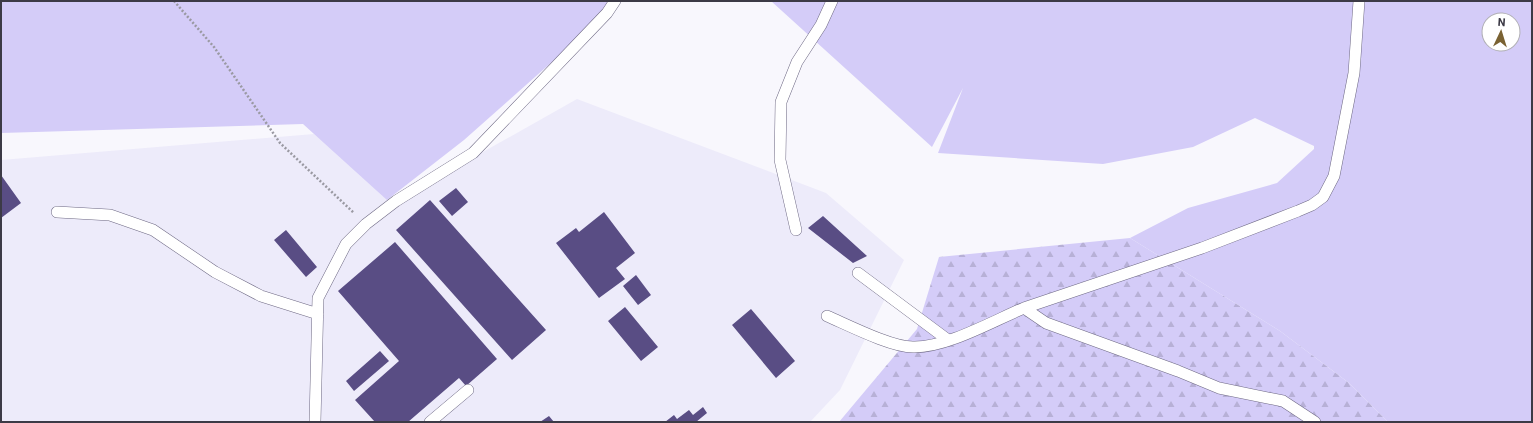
<svg xmlns="http://www.w3.org/2000/svg" width="1533" height="423" viewBox="0 0 1533 423" font-family="Roboto,sans-serif">
<style>
.built{fill:#edebfa}
.green{fill:#d4ccf8;fill-rule:evenodd}
.forest{fill:url(#forest-firs)}
.building{fill:#594d84}
.lines{fill:none;stroke-linecap:round;stroke-linejoin:round}
.service-casing{stroke:#6e6984;stroke-width:12}
.path{stroke:#9a99a2;stroke-width:2.5;stroke-dasharray:2 2;stroke-linecap:butt}
.service{stroke:#fff;stroke-width:11}
</style>
<defs>
<pattern id="forest-firs" width="22" height="20" patternUnits="userSpaceOnUse"><rect width="22" height="20" fill="#d4ccf8"/><path d="M5 1l3.5 6h-7zM16 11l3.5 6h-7z" fill="#b7b0d6"/></pattern>
</defs>
<rect width="100%" height="100%" fill="#f8f7fd"/>
<!-- built -->
<path class="built" d="M577,99L826,193L904,260L840,390L810,422H1V160L314,134L396,201Z"/>
<!-- green -->
<path class="green" d="M1,1H612L607,13L464,140L387,200L303,124L1,133Z
M771,1H1532V422H1388L1349,383L1280,331L1130,238L1188,208L1277,183L1314,149V146L1255,118L1193,147L1103,164L938,153L963,88L932,147ZM1489,20H1513V44H1489Z"/>
<!-- forest -->
<path class="forest" d="M1130,238L1280,331L1349,383L1388,422H839L917,329L939,257Z"/>
<!-- building -->
<path class="building" d="M1,175L21,203L1,218Z
M456,188L468,202L452,216L439,201Z
M430,200L546,330L512,360L396,230Z
M604,212L635,253L616,268L625,279L599,298L556,243L576,228L579,232Z
M823,216L867,256L853,263L808,228Z
M286,230L317,267L306,277L274,240Z
M395,242L497,359L466,386L459,378L408,422H375L355,400L399,361L338,291Z
M636,275L651,295L638,305L623,286Z
M625,307L658,347L641,361L608,321Z
M751,309L795,361L776,378L732,325Z
M380,351L389,361L354,391L346,381Z
M703,407L707,413L696,422H665L674,415L677,419L689,410L693,415Z
M549,416L554,422H540Z"/>
<g class="lines">
<defs>
<path id="service" d="M57,212L110,215L153,230L215,272L261,296L318,314
M796,230L780,160L781,102L797,62L821,25L832,1
M858,273L948,340
M1024,308L1202,248L1298,211L1312,205L1323,197L1334,176L1354,73L1359,1
M827,316C848,325 891,347 913,347C946,348 993,321 1024,308L1046,323L1178,371L1219,388L1283,401L1315,422
M315,422L318,298L346,244L366,224L396,201L473,153L607,13L615,1
M430,422L468,390"/>
</defs>
<!-- service casing -->
<use href="#service" class="service-casing"/>
<!-- path -->
<path class="path" d="M174,1L214,47L280,143L354,213"/>
<!-- service -->
<use href="#service" class="service"/>
</g>
<!-- border -->
<rect width="1533" height="423" fill="none" stroke="#3c3a46" stroke-width="4"/>
<!-- north arrow -->
<g transform="translate(1501 32) rotate(4)"><circle r="19" fill="#ffffff" stroke="#b1b0b5"/>
<path d="M0-3L7 15L0 10L-7 15Z" fill="#7a6232"/>
<text y="-6" font-size="11" font-weight="bold" text-anchor="middle" fill="#3c3a46">N</text>
</g>
</svg>
